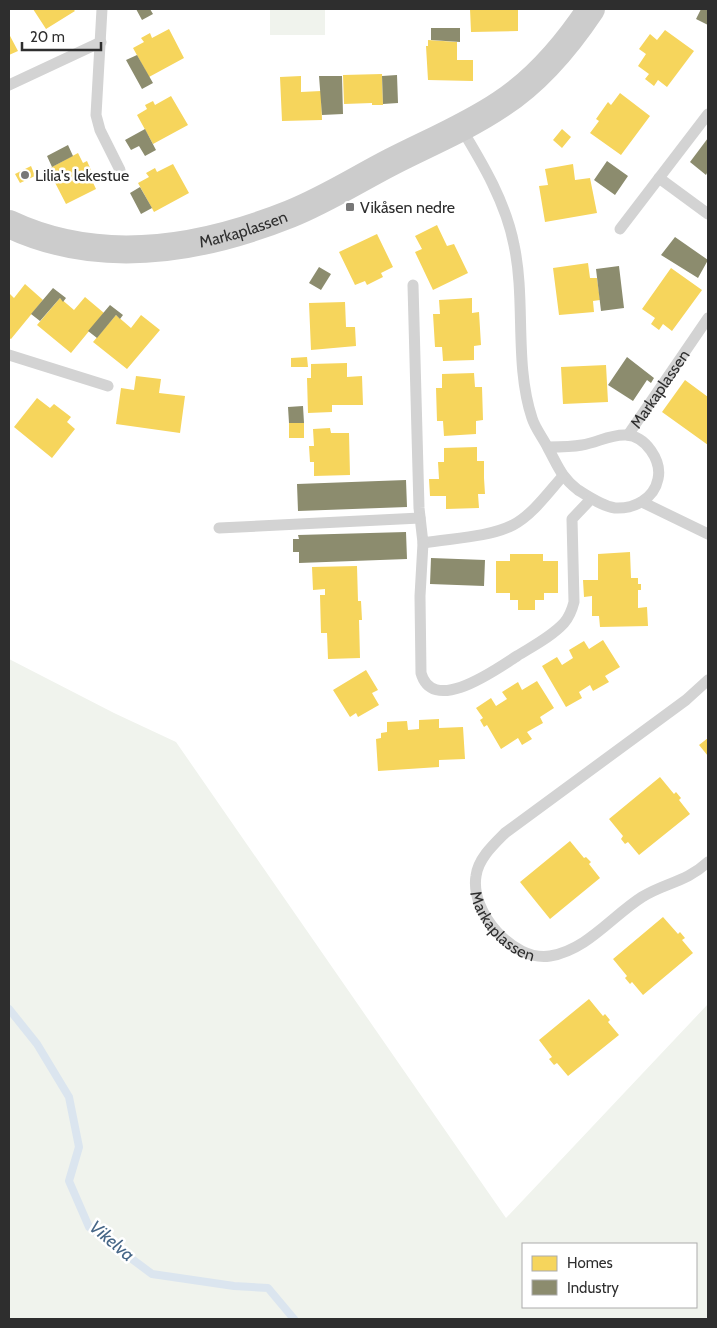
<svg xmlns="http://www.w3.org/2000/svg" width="717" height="1328" viewBox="0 0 717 1328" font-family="Cabin,sans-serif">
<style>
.green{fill:#f0f3ed;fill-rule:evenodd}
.homes{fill:#f6d55c}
.industry{fill:#8c8c6e}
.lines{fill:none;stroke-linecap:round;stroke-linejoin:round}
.stream{stroke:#dbe5ef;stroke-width:8}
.lane{stroke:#d3d3d3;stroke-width:11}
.secondary{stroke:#ccc;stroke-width:28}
.poi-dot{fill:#777;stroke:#fff;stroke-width:2}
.labels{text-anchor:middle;stroke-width:5;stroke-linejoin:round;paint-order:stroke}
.poi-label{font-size:16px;fill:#2e2e2e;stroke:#fff;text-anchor:start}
.street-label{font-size:16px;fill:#2e2e2e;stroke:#fff}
.water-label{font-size:18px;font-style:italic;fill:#466687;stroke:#fff}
</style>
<rect width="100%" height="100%" fill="#fff"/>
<!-- green -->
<path class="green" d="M270,9H325V35H270Z
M9,659L114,713L176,742L506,1218L708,1004V1319H9ZM523,1244H696V1307H523Z"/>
<!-- homes -->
<path class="homes" d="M33,9H73L75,11L46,29Z
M470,9H518V31L471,32Z
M169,29L184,58L149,77L133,48L144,42L141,38L150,33L152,38Z
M665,30L694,51L667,87L658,80L654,86L645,79L649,74L638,66L646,54L639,49L650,34L657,40Z
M9,34L18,51L9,55Z
M428,40L457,42V60H473V81L428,80L426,46H428Z
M382,74L383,105H372V103L344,104L343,75Z
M301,76V92L321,91L322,120L282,121L280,77Z
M620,93L650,116L621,155L590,133L599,121L596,119L608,102L611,105Z
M171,96L188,125L153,144L137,115L147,109L145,105L153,101L155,105Z
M562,129L571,137L562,148L553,140Z
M78,153L83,163L87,161L91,170L88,172L96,189L66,204L48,169Z
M173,164L189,193L154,212L138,183L149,177L146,173L155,168L157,172Z
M573,164L575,180L590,178L597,213L545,222L539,186L548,185L545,169Z
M31,166L35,176L20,183L15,174Z
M437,225L447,246L454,244L468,273L433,290L415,252L422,249L415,236Z
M377,234L393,267L381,273L383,277L367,285L365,281L355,285L339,252Z
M588,263L590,278H597L600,300L593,301L594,312L559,315L553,268Z
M671,268L702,290L672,331L663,324L659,330L651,324L655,318L642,309Z
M25,284L43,300L11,339L9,338V293L14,298Z
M85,297L104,313L71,353L37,325L60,298L74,310Z
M472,298V313L479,312L481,345L474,346V360L443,361L442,347H435L433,314H440L439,300Z
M345,302L346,327H355L356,346L311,350L309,303Z
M116,315L131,328L141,315L160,330L127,369L93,342Z
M307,357L308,367H291V358Z
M347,363V377L362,376L363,405H332V412L308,413L307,378H311V364Z
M606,365L608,402L563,404L561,367Z
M474,373L475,387H482L483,420L476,421V434L444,436L443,421H437L436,388H442V374Z
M136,376L161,379L159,393L185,396L180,433L116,424L121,388L134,390Z
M685,380L708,397V445L662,412Z
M37,398L50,408L54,404L71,417L67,422L75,429L52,458L14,427Z
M289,423H304V438H289Z
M330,428L331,433H349L350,475L314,476V462H310L309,446H314L313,429Z
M477,447V461H484V478L485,494H478L479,508L446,509V496H430L429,479H439L438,462H444V448Z
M630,552L631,578H638V584H641V590H638V608L647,607L648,626L600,627L599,616H592V596L584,597L583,580H598V554Z
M510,554H543V561H558V593H544V600H535V610H518V600H510V593H496V561H510Z
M357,566L358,601H361L362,620H359L360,658L328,659L327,633H321L320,595H325V589L313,590L312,567Z
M603,640L620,667L605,676L609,682L593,691L590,685L579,692L582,698L566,707L542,666L557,657L562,665L573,658L569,650L584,641L589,649Z
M366,670L378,690L372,693L379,705L358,717L356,713L350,717L333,690Z
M537,681L554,708L540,717L543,723L527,732L532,739L522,745L518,738L501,749L487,725L484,727L480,720L483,718L476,708L491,698L496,706L507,699L502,692L518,682L522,690Z
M439,719V728L463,727L465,759L439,760V767L378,771L376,739L381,738V733L387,732V722L407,721L408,730L419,729V720Z
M708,738V756L699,745Z
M660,777L674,794L676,792L681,798L679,800L690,814L639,855L628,842L625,844L621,839L623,836L609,819Z
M570,841L584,858L586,857L591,862L589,864L600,878L550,919L520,882Z
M663,917L678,934L680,932L685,938L682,940L693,953L643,995L632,982L630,984L625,978L627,976L613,959Z
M589,999L603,1016L605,1014L610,1020L608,1022L619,1035L568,1076L557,1063L554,1065L549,1059L552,1057L539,1040Z"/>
<!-- industry -->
<path class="industry" d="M136,9H150L153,14L142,20Z
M701,9H708V25L696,19Z
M431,28H460V42L431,40Z
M137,55L153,83L142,89L126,60Z
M397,75L398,103L383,104L382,76Z
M319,76H342L343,114L322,115Z
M145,129L156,150L145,156L139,146L131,150L125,140Z
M708,138V171L706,175L690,162Z
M68,145L73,156L52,167L47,156Z
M607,161L628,176L615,195L594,180Z
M140,187L152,208L141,214L130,193Z
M675,237L708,260L698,278L661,255Z
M619,266L624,308L601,311L596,269Z
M319,267L331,274L321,290L309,283Z
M53,288L66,298L63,302L60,298L40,321L31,314Z
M110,305L123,315L120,319L116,315L97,338L88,331Z
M627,357L654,378L651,383L647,380L633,401L608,385Z
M303,406L304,423H289L288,407Z
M406,480L407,507L298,511L297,484Z
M406,532L407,559L299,563V552H293V539H299L298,535Z
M431,558L485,560L484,586L430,584Z"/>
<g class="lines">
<!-- stream -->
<path class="stream" d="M9,1009L37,1044L69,1097L79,1147L69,1181L89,1227L152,1274L234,1286L268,1288L294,1319"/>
<!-- lane -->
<g class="lane">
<path d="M102,9L96,115L100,130L120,170"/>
<path d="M9,85L101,42"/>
<path d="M461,128C483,164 506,203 514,245C526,300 514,364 532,418C535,428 543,438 548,448C558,466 561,477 578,490C589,497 602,506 615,508C634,509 654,499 658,479C662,461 646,436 626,435C610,434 597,443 582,445C571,447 559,447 548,447"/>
<path d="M659,178L708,214"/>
<path d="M620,229L708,114"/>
<path d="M413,285L419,508L423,543C451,538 487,538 513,525C532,515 548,493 562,477"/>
<path d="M9,355L108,386"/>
<path id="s1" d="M628,435L708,318"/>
<path d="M642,502L708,534"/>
<path d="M219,528L420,518"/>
<path d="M423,543L420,596L421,673C433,716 498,668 517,656C533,646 551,637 564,623C570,616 572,610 574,602L572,519L591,499"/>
<path id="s2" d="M708,680L686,700L505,833C493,845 478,859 476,876C470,912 513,962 550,956C587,950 612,916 642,897C666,882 685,883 708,862"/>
</g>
<!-- secondary -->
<path class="secondary" id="s3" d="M9,224C100,267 200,250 290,214C325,200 358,179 391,162C428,143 467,127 501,104C538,80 567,45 591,9"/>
</g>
<!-- markers -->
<g class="poi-dot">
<circle cx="25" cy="175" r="5"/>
<rect x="345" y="202" width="10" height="10" rx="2.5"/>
</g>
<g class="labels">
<!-- poi labels -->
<g class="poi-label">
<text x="35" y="181">Lilia's lekestue</text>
<text x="360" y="213">Vikåsen nedre</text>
</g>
<!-- street labels -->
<g class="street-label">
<text dy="6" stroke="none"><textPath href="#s3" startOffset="240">Markaplassen</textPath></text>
<text dy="6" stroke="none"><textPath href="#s1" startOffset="56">Markaplassen</textPath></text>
<text dy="6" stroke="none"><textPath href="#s2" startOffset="368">Markaplassen</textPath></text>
</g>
<!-- water labels -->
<g class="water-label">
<text transform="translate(112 1241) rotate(40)" y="6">Vikelva</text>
</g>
</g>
<!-- border -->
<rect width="717" height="1328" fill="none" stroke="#2e2e2e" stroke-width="20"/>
<!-- legend -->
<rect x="522" y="1243" width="175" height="65" fill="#ffffff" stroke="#ababab"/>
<rect x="532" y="1256" width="25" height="15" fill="#f6d55c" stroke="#ababab"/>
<text x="567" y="1268" font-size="15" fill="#2e2e2e">Homes</text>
<rect x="532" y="1280" width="25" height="15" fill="#8c8c6e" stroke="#ababab"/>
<text x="567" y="1293" font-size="15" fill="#2e2e2e">Industry</text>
<!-- scale -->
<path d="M22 42v8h79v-8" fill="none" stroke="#2e2e2e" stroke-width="2.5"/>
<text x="30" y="42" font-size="15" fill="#2e2e2e" stroke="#ffffff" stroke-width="4" paint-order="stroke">20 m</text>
</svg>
